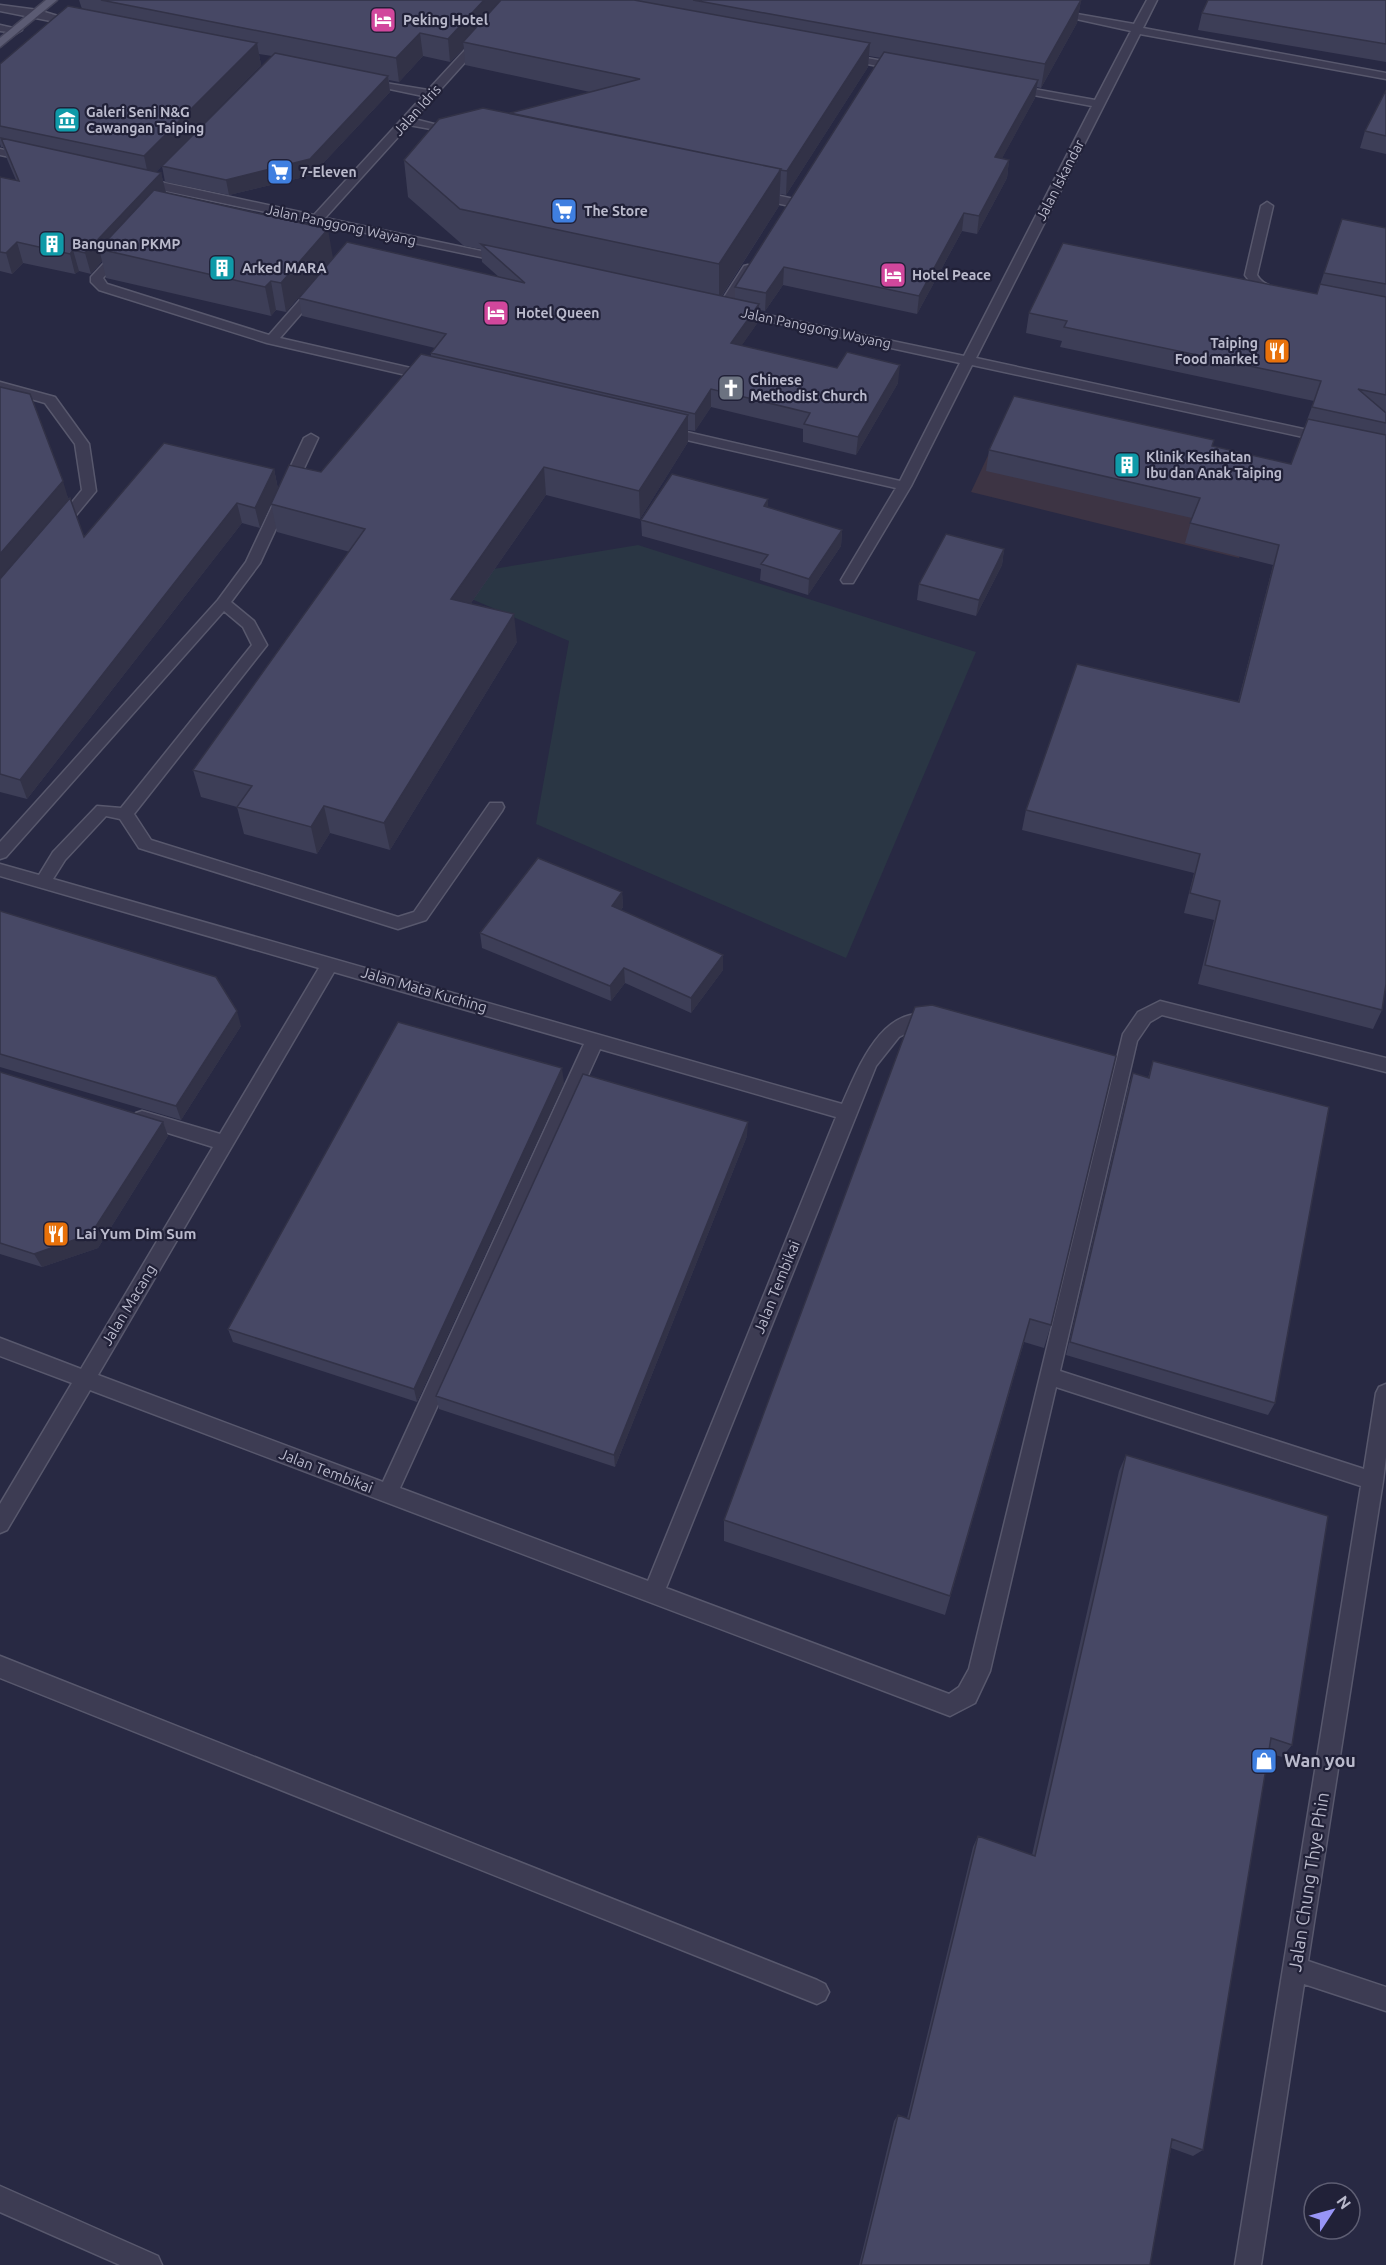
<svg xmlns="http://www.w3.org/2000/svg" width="1386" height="2265" viewBox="0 0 1386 2265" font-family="Ubuntu,sans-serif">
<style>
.medical{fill:#3d3444}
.green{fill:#2a3644}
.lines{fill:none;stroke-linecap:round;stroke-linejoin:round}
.minor-casing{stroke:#58586d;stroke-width:3}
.major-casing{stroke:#434359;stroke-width:3}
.minor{fill:#3d3c53;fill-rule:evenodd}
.major{fill:#5b5b73;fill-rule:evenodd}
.wall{fill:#3d3e57;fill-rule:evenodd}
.shaded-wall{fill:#323247}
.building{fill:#474865;stroke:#323247;stroke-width:1.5}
.labels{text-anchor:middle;stroke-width:4.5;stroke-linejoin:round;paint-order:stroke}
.far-poi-label{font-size:14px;font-weight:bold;fill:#babacc;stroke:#212138;text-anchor:start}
.far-street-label{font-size:14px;fill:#babacc;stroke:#212138}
.street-label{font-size:15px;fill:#babacc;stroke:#212138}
.poi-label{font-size:15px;font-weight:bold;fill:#babacc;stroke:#212138;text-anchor:start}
.near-poi-label{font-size:18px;font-weight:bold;fill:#babacc;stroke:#212138;text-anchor:start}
.near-street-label{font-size:18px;fill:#babacc;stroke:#212138}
</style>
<rect width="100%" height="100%" fill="#282943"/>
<!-- medical -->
<path class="medical" d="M1012,404L1272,462L1239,558L971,492Z"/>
<!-- green -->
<path class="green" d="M638,545L976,652L846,958L536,824L569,641L460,594L487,570Z"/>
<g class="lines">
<defs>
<path id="minor" d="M1147,0H1157L1143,28L1386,73V79L1140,34L976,358L1326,434L1333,438L1326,442L972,365L911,486L853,583H843L841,580L896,488L665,435L658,431L665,427L900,481L960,363L734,314L728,310L723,312L717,308L744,266L748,265L754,269L730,307L964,356L1092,106L1012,91L1006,88L1012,85L1095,100L1131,31L1049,13L1054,10L1134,24Z
M0,5L38,10L81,23L76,26L0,11Z
M0,25L22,30L17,33L0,31Z
M477,37L486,39L414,119L458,130V134L409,125L325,218L505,256L511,260L509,263L142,186L136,182L142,178L314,215L423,96L361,83V79L428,90Z
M844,54L900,64L905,67L900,70L840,59L839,57Z
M0,149L33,156L35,158L29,161L0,155Z
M757,191L794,199L796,202L790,206L753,198L751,195Z
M1267,202L1273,206L1257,275C1263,286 1274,285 1281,292L1275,296L1256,290L1245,275L1261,206Z
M120,249L126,253L103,278L107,284L269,335L312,286H320V292L280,338L428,372L434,376L428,380L267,343L99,290L91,282V277L116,250Z
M0,382L55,397L89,444L96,491L63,531H53L51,528L82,490L75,444L45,403L0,390Z
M311,434L318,438L260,563L231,602L254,621L267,645L134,814L151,840L398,917L414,912L490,803H502L504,807L502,811L426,920L398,929L139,848L120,819L106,816L65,860L53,879L842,1104C859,1067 883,999 938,1017L941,1022L938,1027L911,1031L899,1037L876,1066L666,1588L949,1694L959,1687L969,1669L1123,1034L1138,1012L1160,1001L1386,1058V1072L1162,1015L1150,1022L1137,1041L1060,1371L1364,1469L1376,1393L1379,1387L1386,1384V1457L1383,1481L1308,1961L1386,1987V2011L1304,1984L1261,2265H1235L1361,1486L1056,1387L990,1671L975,1703L950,1716L90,1390L7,1530L0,1533V1504L72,1383L0,1356V1338L81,1369L213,1147L136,1123L133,1118L136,1113L142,1111L220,1134L319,968L0,876V864L39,875L53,852L97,806L121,808L252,645L243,627L224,611L6,857L0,859V842L218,600L246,562L304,438ZM334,972L584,1044L383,1482L98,1375ZM600,1049L836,1117L648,1581L400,1488Z
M0,1656L817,1980L825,1984L829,1992L825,2000L817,2004L0,1678Z
M0,2186L158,2256L162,2265H120L0,2212Z"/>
<path id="major" d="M46,0H57L0,47V38Z"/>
</defs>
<!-- minor casing -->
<use href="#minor" class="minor-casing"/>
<!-- major casing -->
<use href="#major" class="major-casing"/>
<!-- minor -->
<use href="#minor" class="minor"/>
<!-- major -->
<use href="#major" class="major"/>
</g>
<!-- wall -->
<path class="wall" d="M79,0H1081L1077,23L1041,88L1037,87L1035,98L1002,158L1009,160L1007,178L977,234L962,231L917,314L783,285L765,311L758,310V322L741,346L898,383L856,455L803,442V429L711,407L695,431L688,430V442L640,519L546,495L471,603L517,642L390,850L330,833L317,854L244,834L237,807L201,797L193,770L350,552L277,532L271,504L321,472L431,356V353L435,348L302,316L299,298L500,278L482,262L481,249L464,246L408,197L404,160L510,113L590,92L465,65L464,48L450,62L423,56L399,82L389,80L390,92L312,175L229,195L165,182L162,166L272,56L259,54L261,65L156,172L161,173L166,193L333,258L286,312L276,310L271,316L106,278L102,261L91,274L79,271L75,274L23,263L12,274L0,271V177L16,180L7,159L3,147H1L0,144V64L82,9ZM869,56L881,58L735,287V299L722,296L779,206L780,194L786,195L868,67Z
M1386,0V62L1198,30L1202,13Z
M1386,90V154L1360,148L1365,131Z
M1386,228V984L1382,1010L1373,1029L1198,984L1214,920L1184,913L1194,873L1022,830L1026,810L1238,702L1273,565L1185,543L1192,518L986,471L989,450L1212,446L1291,464L1314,401L1060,347L1062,341L1026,333L1029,313L1317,294L1324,273Z
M0,387L69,499L84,537L274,469L278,489L260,528L242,523L27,799L0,792Z
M768,508L842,530L841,546L808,595L760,580L761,569L642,536L641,520Z
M1004,549L1002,565L976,616L917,600L919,584Z
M622,892L623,907L621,910L723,955V970L691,1013L625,983L611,1001L482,948L480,933Z
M0,911L241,1026L181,1120L0,1067Z
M915,1007L1051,1325L1044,1348L1024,1342L945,1615L724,1541V1520Z
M1153,1061L1275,1403L1268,1415L1066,1355L1128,1088L1133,1073L1148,1078Z
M0,1072L163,1122L168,1136L98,1248L42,1267L0,1254Z
M564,1083L417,1402L233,1342L228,1329Z
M747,1136L615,1467L439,1409L436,1396Z
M1126,1455L1292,1745L1282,1757L1268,1753L1203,2150L1193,2156L1171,2148L1150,2265H859L894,2121L898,2115L907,2118L973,1847L978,1836L1032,1855L1119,1471Z"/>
<!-- shaded-wall -->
<path class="shaded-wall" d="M484,0H507L463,42L464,48L450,62L448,39Z
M1081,0L1077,23L1041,88L1045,64Z
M420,33L423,56L399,82L396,58Z
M257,43L261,65L149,179L144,156Z
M870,43L868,67L786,195L787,171Z
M388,76L390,92L312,175L229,195L226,180Z
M1038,80L1035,98L993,175L995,157Z
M1009,160L1007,178L977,234L979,216Z
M781,169L779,206L719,300V264Z
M161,173L166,193L99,249L102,261L91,274L85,253Z
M964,213L962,231L917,314L919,296Z
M328,229L333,258L286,312L281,283Z
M17,242L23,263L12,274L6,253Z
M73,250L79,271L75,274L70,254Z
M784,267L783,285L765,311L766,293Z
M271,281L276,310L271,316L265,287Z
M759,304L758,322L731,361V343Z
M900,365L898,383L856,455L858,437Z
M711,389V407L695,431V414Z
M688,415V442L640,519L639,491Z
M544,467L546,495L455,626L451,599Z
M274,469L278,489L260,528L255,508Z
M63,481L69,501L0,583V554Z
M768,499V515L764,506Z
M237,503L242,523L27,799L20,780Z
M842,530L841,546L808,595L809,579Z
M1004,549L1002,565L976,616L979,600Z
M514,614L517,642L390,850L384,823Z
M324,806L330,833L317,854L311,827Z
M622,892L623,907L613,921L612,906Z
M723,955V970L691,1013V998Z
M624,968L625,983L611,1001L610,986Z
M237,1011L241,1026L181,1120L176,1106Z
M562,1068L564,1083L417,1402L414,1389Z
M163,1122L168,1136L98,1248L42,1267L34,1254Z
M748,1122L747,1136L615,1467L614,1455Z"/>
<!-- building -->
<path class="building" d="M101,0H484L448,39L420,33L396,58Z
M501,0H634L870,43L787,171L780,170L781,169L510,113L640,79L463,42Z
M693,0H1081L1045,64Z
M1208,0H1386V44L1202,13Z
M68,6L257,43L144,156L0,126V64Z
M884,52L1038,80L995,157L1009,160L979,216L964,213L919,296L784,267L766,293L735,287Z
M275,53L388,76L310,159L226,180L162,166Z
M1386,90V136L1365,131Z
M483,108L781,169L719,264L460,209L404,160L439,119Z
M1,138L161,173L85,253L73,250L70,254L17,242L6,253L0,252V177L19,181Z
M154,190L328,229L281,283L271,281L265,287L99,249Z
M1342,219L1386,228V284L1324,273Z
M347,242L525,283L481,244L759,304L731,343L837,368L847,352L900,365L858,437L804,424L810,413L711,389L695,414L431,353L446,334L299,298Z
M1063,243L1317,294L1320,284L1386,297V395L1358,389L1386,413V423L1312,407L1321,381L1064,327L1067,321L1029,313Z
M421,354L688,415L639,491L544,467L451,599L514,614L384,823L324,806L311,827L237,807L252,786L193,770L365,529L271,504L289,465L321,472Z
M0,387L30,394L63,481L0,554Z
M1014,396L1214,440L1212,446L1291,464L1308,419L1386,435V984L1382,1010L1205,965L1220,901L1190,893L1200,854L1026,810L1077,664L1239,702L1279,545L1190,523L1200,498L989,450Z
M164,443L274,469L255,508L237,503L20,780L0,774V579L70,498L84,537Z
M672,474L768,499L764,506L842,530L809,579L761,564L768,555L641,520Z
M946,534L1004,549L979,600L919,584Z
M538,858L622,892L612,906L723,955L691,998L624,968L610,986L480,933Z
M0,911L216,977L237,1011L176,1106L0,1054Z
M932,1005L1116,1056L1051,1325L1030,1319L950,1596L724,1520L915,1007Z
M398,1022L562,1068L414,1389L228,1329Z
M1153,1061L1329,1107L1275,1403L1070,1342L1133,1073L1149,1078Z
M0,1072L163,1122L91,1234L34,1254L0,1243Z
M583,1074L748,1122L614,1455L436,1396Z
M1126,1455L1328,1516L1292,1745L1271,1738L1203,2150L1172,2139L1150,2265H861L898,2115L909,2119L978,1836L1035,1856Z"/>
<!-- icons -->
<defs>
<symbol id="hotel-square" viewBox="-11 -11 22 22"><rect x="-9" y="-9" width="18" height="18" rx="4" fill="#d1479c" stroke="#212138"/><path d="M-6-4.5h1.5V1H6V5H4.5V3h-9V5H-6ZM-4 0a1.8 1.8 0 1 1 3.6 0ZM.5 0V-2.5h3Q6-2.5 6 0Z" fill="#fff"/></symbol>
<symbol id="museum-square" viewBox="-11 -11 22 22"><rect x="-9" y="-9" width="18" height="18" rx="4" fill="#0f9aa8" stroke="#212138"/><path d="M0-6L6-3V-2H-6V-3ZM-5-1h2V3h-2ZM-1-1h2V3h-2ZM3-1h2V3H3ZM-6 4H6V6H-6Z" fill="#fff"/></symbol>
<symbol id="supermarket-square" viewBox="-11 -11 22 22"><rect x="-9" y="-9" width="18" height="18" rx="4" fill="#3f7fe0" stroke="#212138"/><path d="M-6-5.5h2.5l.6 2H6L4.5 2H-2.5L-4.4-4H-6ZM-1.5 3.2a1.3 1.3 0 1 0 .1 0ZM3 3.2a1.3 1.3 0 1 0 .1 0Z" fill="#fff"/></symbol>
<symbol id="building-square" viewBox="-11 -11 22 22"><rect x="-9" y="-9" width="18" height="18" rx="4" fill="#0f9aa8" stroke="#212138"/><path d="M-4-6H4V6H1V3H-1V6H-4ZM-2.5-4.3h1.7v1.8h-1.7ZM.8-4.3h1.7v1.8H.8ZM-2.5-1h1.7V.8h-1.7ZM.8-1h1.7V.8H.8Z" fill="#fff"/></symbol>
<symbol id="restaurant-square" viewBox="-11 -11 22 22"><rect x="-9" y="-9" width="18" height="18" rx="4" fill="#e8710a" stroke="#212138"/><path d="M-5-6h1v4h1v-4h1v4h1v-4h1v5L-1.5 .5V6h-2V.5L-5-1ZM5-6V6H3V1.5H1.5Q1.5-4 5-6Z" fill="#fff"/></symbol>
<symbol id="church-square" viewBox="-11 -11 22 22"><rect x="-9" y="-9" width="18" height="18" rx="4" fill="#6b7280" stroke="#212138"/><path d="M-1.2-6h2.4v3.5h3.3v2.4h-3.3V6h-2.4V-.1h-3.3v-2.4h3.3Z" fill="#fff"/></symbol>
<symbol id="shop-square" viewBox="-11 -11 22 22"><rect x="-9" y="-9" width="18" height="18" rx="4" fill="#3f7fe0" stroke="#212138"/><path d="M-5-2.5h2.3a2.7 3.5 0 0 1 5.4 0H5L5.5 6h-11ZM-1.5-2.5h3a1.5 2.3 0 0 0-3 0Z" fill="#fff"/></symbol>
</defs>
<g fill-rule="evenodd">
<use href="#hotel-square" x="368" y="5" width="30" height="30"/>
<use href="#museum-square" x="52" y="105" width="30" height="30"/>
<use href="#supermarket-square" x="265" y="157" width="30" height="30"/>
<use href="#supermarket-square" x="549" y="196" width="30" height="30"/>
<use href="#building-square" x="37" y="229" width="30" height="30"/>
<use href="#building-square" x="207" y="253" width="30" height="30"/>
<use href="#hotel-square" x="878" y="260" width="30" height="30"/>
<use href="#hotel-square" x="481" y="298" width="30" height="30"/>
<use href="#restaurant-square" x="1262" y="336" width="30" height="30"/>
<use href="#church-square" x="716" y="373" width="30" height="30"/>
<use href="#building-square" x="1112" y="450" width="30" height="30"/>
<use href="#restaurant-square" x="41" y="1219" width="30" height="30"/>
<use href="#shop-square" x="1249" y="1746" width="30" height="30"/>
</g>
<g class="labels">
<!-- far-poi labels -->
<g class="far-poi-label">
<text x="403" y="25">Peking Hotel</text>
<text x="86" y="117">Galeri Seni N&amp;G<tspan x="86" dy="16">Cawangan Taiping</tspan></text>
<text x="300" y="177">7-Eleven</text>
<text x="584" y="216">The Store</text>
<text x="72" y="249">Bangunan PKMP</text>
<text x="242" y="273">Arked MARA</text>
<text x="912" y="280">Hotel Peace</text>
<text x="516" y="318">Hotel Queen</text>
<text x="1258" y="348" text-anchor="end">Taiping<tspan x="1258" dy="16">Food market</tspan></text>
<text x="750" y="385">Chinese<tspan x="750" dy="16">Methodist Church</tspan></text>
<text x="1146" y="462">Klinik Kesihatan<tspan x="1146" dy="16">Ibu dan Anak Taiping</tspan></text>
</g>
<!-- far-street labels -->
<g class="far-street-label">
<text transform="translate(417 110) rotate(-48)" y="5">Jalan Idris</text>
<text transform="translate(1060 180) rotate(-63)" y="5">Jalan Iskandar</text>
<text transform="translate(341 225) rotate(12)" y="5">Jalan Panggong Wayang</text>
<text transform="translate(816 328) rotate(12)" y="5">Jalan Panggong Wayang</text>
</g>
<!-- street labels -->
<g class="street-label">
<text transform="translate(424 990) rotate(16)" y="5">Jalan Mata Kuching</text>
<text transform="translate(777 1287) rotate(-68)" y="5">Jalan Tembikai</text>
<text transform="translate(129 1305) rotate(-59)" y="5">Jalan Macang</text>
<text transform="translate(326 1471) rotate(21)" y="5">Jalan Tembikai</text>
</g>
<!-- poi labels -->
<g class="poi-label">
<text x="76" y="1239">Lai Yum Dim Sum</text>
</g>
<!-- near-poi labels -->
<g class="near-poi-label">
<text x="1284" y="1767">Wan you</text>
</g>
<!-- near-street labels -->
<g class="near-street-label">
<text transform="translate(1309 1882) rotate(-81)" y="6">Jalan Chung Thye Phin</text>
</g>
</g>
<!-- north arrow -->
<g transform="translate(1332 2211) rotate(54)"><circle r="28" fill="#212138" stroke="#5e5e73" stroke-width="1.5"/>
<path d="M0-4.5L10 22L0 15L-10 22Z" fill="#9895f6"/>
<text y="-9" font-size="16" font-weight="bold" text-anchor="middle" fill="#babacc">N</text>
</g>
</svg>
